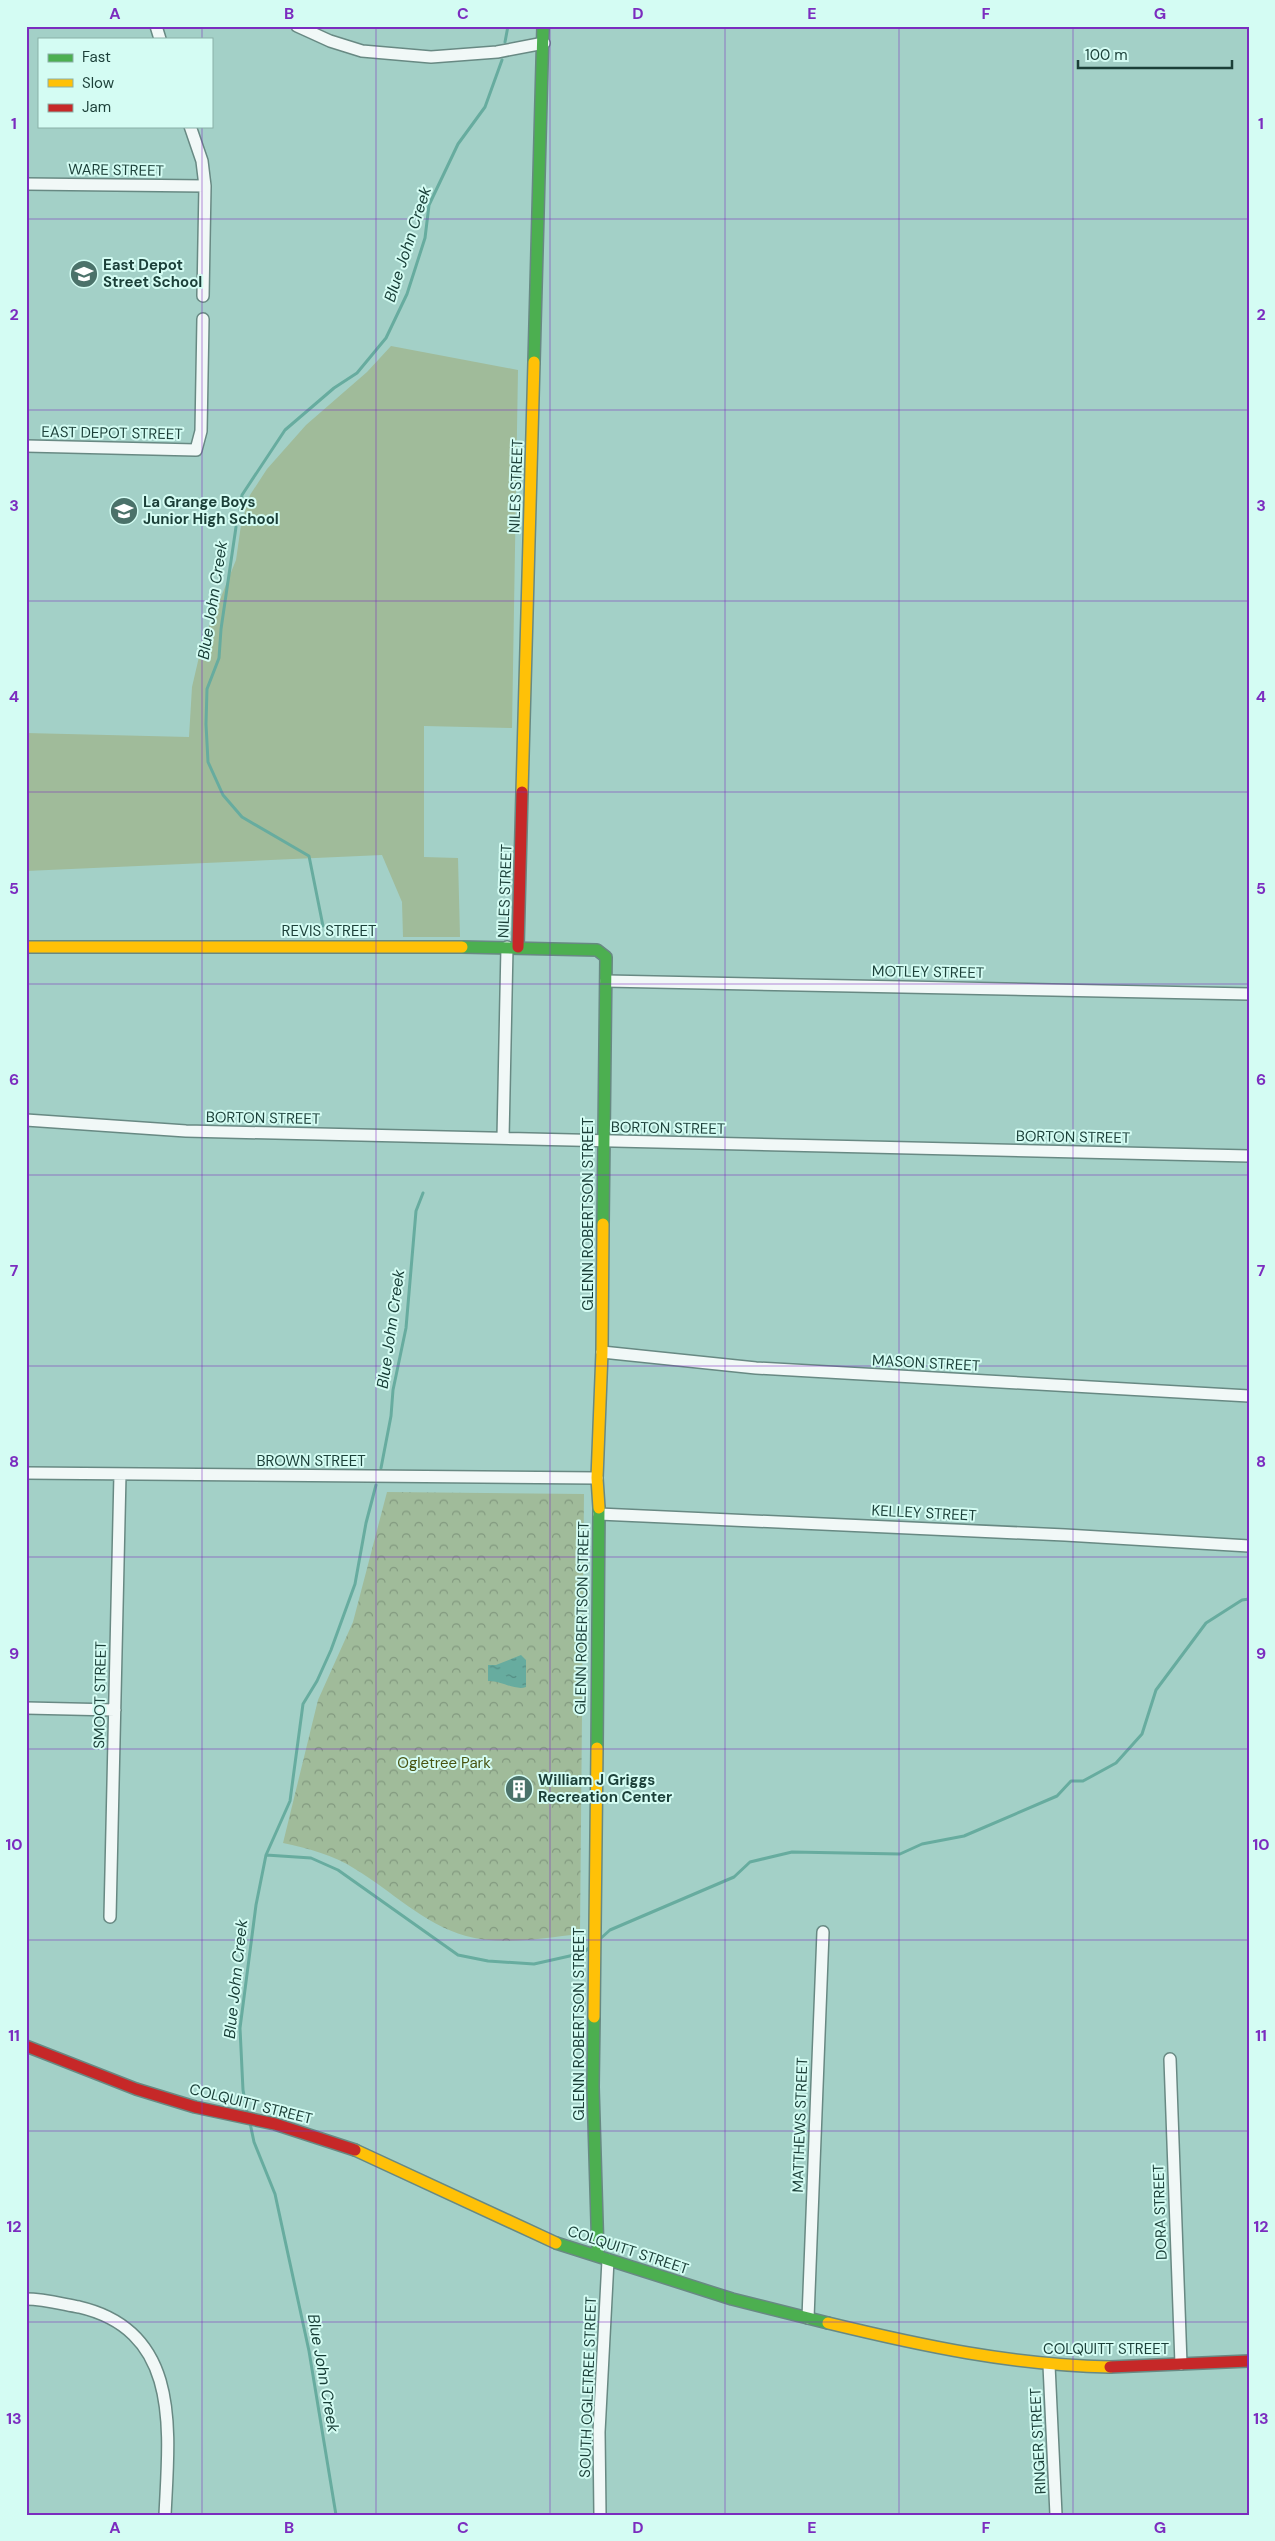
<svg xmlns="http://www.w3.org/2000/svg" width="1275" height="2541" viewBox="0 0 1275 2541" font-family="'DM Sans',sans-serif">
<style>
.grass{fill:#a0bb9a}
.park{fill:url(#park-crowns)}
.water{fill:url(#water-ripples)}
.lines{fill:none;stroke-linecap:round;stroke-linejoin:round}
.stream{stroke:#67ac9f;stroke-width:3}
.street-casing{stroke:#688983;stroke-width:14}
.fast-casing{stroke:#688983;stroke-width:14}
.slow-casing{stroke:#688983;stroke-width:14}
.jam-casing{stroke:#688983;stroke-width:14}
.street{stroke:#f1f8f7;stroke-width:11}
.fast{stroke:#4caf50;stroke-width:11}
.slow{stroke:#ffc107;stroke-width:11}
.jam{stroke:#c62828;stroke-width:11}
.grid{fill:none;stroke:#7b2cbf;stroke-width:1;stroke-opacity:0.55}
.labels{text-anchor:middle;stroke-width:4;stroke-linejoin:round;paint-order:stroke}
.street-label{font-size:15px;fill:#1b3f38;stroke:#d4fcf3}
.poi-label{font-size:15px;font-weight:bold;fill:#1b3f38;stroke:#d4fcf3;text-anchor:start}
.park-label{font-size:15px;fill:#485411;stroke:#d4fcf3}
.water-label{font-size:16px;font-style:italic;fill:#153b34;stroke:#d4fcf3}
.neatline{fill:none;stroke:#7b2cbf;stroke-width:2}
.grid-label{font-size:16px;text-anchor:middle;font-weight:bold;fill:#7b2cbf}
</style>
<defs>
<pattern id="park-crowns" width="20" height="18" patternUnits="userSpaceOnUse" patternTransform="scale(1.25)"><rect width="20" height="18" fill="#a0bb9a"/><path d="M2 6a3 3 0 1 1 6 0M12 15a3 3 0 1 1 6 0" fill="none" stroke="#82997f"/></pattern>
<pattern id="water-ripples" width="26" height="14" patternUnits="userSpaceOnUse" patternTransform="scale(1.25)"><rect width="26" height="14" fill="#67ac9f"/><path d="M2 4q2-2 4 0t4 0M15 11q2-2 4 0t4 0" fill="none" stroke="#548d83"/></pattern>
</defs>
<rect width="100%" height="100%" fill="#a3d0c7"/>
<!-- grass -->
<path class="grass" d="M391,346L518,370L512,728L424,726V857L458,858L460,937H403L402,902L382,855L26,871V733L189,737L192,687L202,644L236,560L241,525L250,495L267,469L306,425L367,372Z"/>
<!-- park -->
<path class="park" d="M387,1492L584,1494L580,1934C543,1938 502,1946 466,1936C423,1924 392,1891 355,1869C334,1855 307,1848 283,1843L318,1700L353,1622Z"/>
<!-- water -->
<path class="water" d="M521,1655L526,1660V1687C515,1691 500,1680 488,1681V1665H496Z"/>
<g class="lines">
<!-- stream -->
<path class="stream" d="M505,42L508,26
M240,510L242,495L285,430L334,388L357,373L386,338L407,294L425,238L429,205L458,144L485,107L502,60
M236,527L221,629L219,658L207,689L206,724L208,762L223,795L242,817L309,856L323,926
M381,1468L391,1416L393,1390L406,1328L416,1211L423,1193
M266,1855L311,1858L338,1870L458,1955L488,1961L534,1964L583,1953L589,1948
M600,1939L610,1930L734,1877L750,1862L792,1852L900,1854L922,1844L964,1836L1057,1796L1071,1781H1083L1116,1763L1142,1734L1156,1690L1206,1623L1242,1600L1249,1599
M247,2112L243,2090L240,2028L256,1905L266,1855L290,1801L303,1704L317,1681L331,1650L355,1584L366,1523L376,1485
M250,2123L254,2142L275,2194L309,2351L336,2515"/>
<defs>
<path id="street" d="M156,26L160,39
M297,26L330,41L362,51L431,57L497,52L544,43
M190,126L202,161L205,186L203,296
M26,184L205,186
M26,446L196,450L201,431L203,319
M606,981L1249,994
M26,1120L186,1131L1249,1156
M503,1138L507,947
M602,1352L756,1368L1249,1396
M26,1473L597,1478
M599,1514L1065,1535L1249,1546
M26,1708L115,1710
M110,1917L120,1474
M1170,2059L1181,2364
M26,2299C44,2299 62,2304 79,2307C182,2331 169,2431 165,2515
M808,2318L823,1932
M1049,2365L1056,2515
M600,2515L599,2432L608,2260"/>
<path id="fast" d="M534,362L543,26
M462,947L597,950L606,957L603,1224
M597,1748L599,1508
M594,2017L593,2087L598,2256
M556,2243L732,2299L828,2323"/>
<path id="slow" d="M522,792L534,362
M26,947H462
M599,1508L597,1478L602,1352L603,1224
M594,2017L597,1748
M355,2150L556,2243
M828,2323C923,2346 1012,2365 1110,2367"/>
<path id="jam" d="M518,947L522,792
M26,2046L136,2089L195,2107L275,2124L355,2150
M1110,2367L1249,2361"/>
</defs>
<!-- street casing -->
<use href="#street" class="street-casing"/>
<!-- fast casing -->
<use href="#fast" class="fast-casing"/>
<!-- slow casing -->
<use href="#slow" class="slow-casing"/>
<!-- jam casing -->
<use href="#jam" class="jam-casing"/>
<!-- street -->
<use href="#street" class="street"/>
<!-- fast -->
<use href="#fast" class="fast"/>
<!-- slow -->
<use href="#slow" class="slow"/>
<!-- jam -->
<use href="#jam" class="jam"/>
</g>
<!-- grid -->
<path class="grid" d="M202,26V39M376,26V2515M550,26V2515M725,26V2515M899,26V2515M1073,26V2515M202,126V2515M26,219H1249M26,410H1249M26,601H1249M26,792H1249M26,984H1249M26,1175H1249M26,1366H1249M26,1557H1249M26,1749H1249M26,1940H1249M26,2131H1249M26,2322H1249"/>
<!-- icons -->
<defs>
<symbol id="school-disc" viewBox="-11 -11 22 22"><circle r="9.5" fill="#4b726a" stroke="#d4fcf3"/><path d="M0-5L7-2L0 1L-7-2ZM-4 1L0 2.5L4 1V4Q0 6-4 4Z" fill="#fff"/></symbol>
<symbol id="building-disc" viewBox="-11 -11 22 22"><circle r="9.5" fill="#4b726a" stroke="#d4fcf3"/><path d="M-4-6H4V6H1V3H-1V6H-4ZM-2.5-4.3h1.7v1.8h-1.7ZM.8-4.3h1.7v1.8H.8ZM-2.5-1h1.7V.8h-1.7ZM.8-1h1.7V.8H.8Z" fill="#fff"/></symbol>
</defs>
<g fill-rule="evenodd">
<use href="#school-disc" x="68" y="258" width="32" height="32"/>
<use href="#school-disc" x="108" y="495" width="32" height="32"/>
<use href="#building-disc" x="503" y="1773" width="32" height="32"/>
</g>
<g class="labels">
<!-- street labels -->
<g class="street-label">
<text transform="translate(116 170) rotate(1)" y="5">WARE STREET</text>
<text transform="translate(112 433) rotate(1)" y="5">EAST DEPOT STREET</text>
<text transform="translate(516 486) rotate(-88)" y="5">NILES STREET</text>
<text transform="translate(505 891) rotate(-88)" y="5">NILES STREET</text>
<text x="329" y="936">REVIS STREET</text>
<text transform="translate(928 972) rotate(1)" y="5">MOTLEY STREET</text>
<text transform="translate(263 1118) rotate(1)" y="5">BORTON STREET</text>
<text transform="translate(668 1128) rotate(1)" y="5">BORTON STREET</text>
<text transform="translate(1073 1137) rotate(1)" y="5">BORTON STREET</text>
<text transform="translate(588 1214) rotate(-90)" y="5">GLENN ROBERTSON STREET</text>
<text transform="translate(926 1363) rotate(3)" y="5">MASON STREET</text>
<text x="311" y="1466">BROWN STREET</text>
<text transform="translate(924 1513) rotate(3)" y="5">KELLEY STREET</text>
<text transform="translate(582 1618) rotate(-89)" y="5">GLENN ROBERTSON STREET</text>
<text transform="translate(100 1695) rotate(-89)" y="5">SMOOT STREET</text>
<text transform="translate(579 2024) rotate(-90)" y="5">GLENN ROBERTSON STREET</text>
<text transform="translate(251 2104) rotate(14)" y="5">COLQUITT STREET</text>
<text transform="translate(800 2125) rotate(-88)" y="5">MATTHEWS STREET</text>
<text transform="translate(1160 2212) rotate(-92)" y="5">DORA STREET</text>
<text transform="translate(628 2250) rotate(18)" y="5">COLQUITT STREET</text>
<text x="1106" y="2354">COLQUITT STREET</text>
<text transform="translate(588 2387) rotate(-88)" y="5">SOUTH OGLETREE STREET</text>
<text transform="translate(1038 2441) rotate(-93)" y="5">RINGER STREET</text>
</g>
<!-- poi labels -->
<g class="poi-label">
<text x="103" y="270">East Depot<tspan x="103" dy="17">Street School</tspan></text>
<text x="143" y="507">La Grange Boys<tspan x="143" dy="17">Junior High School</tspan></text>
<text x="538" y="1785">William J Griggs<tspan x="538" dy="17">Recreation Center</tspan></text>
</g>
<!-- park labels -->
<g class="park-label">
<text x="444" y="1768">Ogletree Park</text>
</g>
<!-- water labels -->
<g class="water-label">
<text transform="translate(407 244) rotate(-72)" y="6">Blue John Creek</text>
<text transform="translate(212 600) rotate(-81)" y="6">Blue John Creek</text>
<text transform="translate(390 1329) rotate(-82)" y="6">Blue John Creek</text>
<text transform="translate(235 1979) rotate(-84)" y="6">Blue John Creek</text>
<text transform="translate(324 2373) rotate(80)" y="6">Blue John Creek</text>
</g>
</g>
<!-- border -->
<rect width="1275" height="2541" fill="none" stroke="#d4fcf3" stroke-width="55"/>
<!-- legend -->
<rect x="38" y="38" width="175" height="90" fill="#d4fcf3" stroke="#8ab0a8"/>
<rect x="48" y="54" width="25" height="8" fill="#4caf50" stroke="#8ab0a8"/>
<text x="82" y="62" font-size="15" fill="#1b3f38">Fast</text>
<rect x="48" y="79" width="25" height="8" fill="#ffc107" stroke="#8ab0a8"/>
<text x="82" y="88" font-size="15" fill="#1b3f38">Slow</text>
<rect x="48" y="104" width="25" height="8" fill="#c62828" stroke="#8ab0a8"/>
<text x="82" y="112" font-size="15" fill="#1b3f38">Jam</text>
<!-- scale -->
<path d="M1078 60v8h154v-8" fill="none" stroke="#1b3f38" stroke-width="2.5"/>
<text x="1085" y="60" font-size="15" fill="#1b3f38" stroke="#d4fcf3" stroke-width="4" paint-order="stroke">100 m</text>
<rect x="28" y="28" width="1220" height="2486" class="neatline"/>
<g class="grid-label">
<text x="115" y="19">A</text>
<text x="289" y="19">B</text>
<text x="463" y="19">C</text>
<text x="638" y="19">D</text>
<text x="812" y="19">E</text>
<text x="986" y="19">F</text>
<text x="1160" y="19">G</text>
<text x="14" y="129">1</text>
<text x="1261" y="129">1</text>
<text x="14" y="320">2</text>
<text x="1261" y="320">2</text>
<text x="14" y="511">3</text>
<text x="1261" y="511">3</text>
<text x="14" y="702">4</text>
<text x="1261" y="702">4</text>
<text x="14" y="894">5</text>
<text x="1261" y="894">5</text>
<text x="14" y="1085">6</text>
<text x="1261" y="1085">6</text>
<text x="14" y="1276">7</text>
<text x="1261" y="1276">7</text>
<text x="14" y="1467">8</text>
<text x="1261" y="1467">8</text>
<text x="14" y="1659">9</text>
<text x="1261" y="1659">9</text>
<text x="14" y="1850">10</text>
<text x="1261" y="1850">10</text>
<text x="14" y="2041">11</text>
<text x="1261" y="2041">11</text>
<text x="14" y="2232">12</text>
<text x="1261" y="2232">12</text>
<text x="14" y="2424">13</text>
<text x="1261" y="2424">13</text>
<text x="115" y="2533">A</text>
<text x="289" y="2533">B</text>
<text x="463" y="2533">C</text>
<text x="638" y="2533">D</text>
<text x="812" y="2533">E</text>
<text x="986" y="2533">F</text>
<text x="1160" y="2533">G</text>
</g>
</svg>
